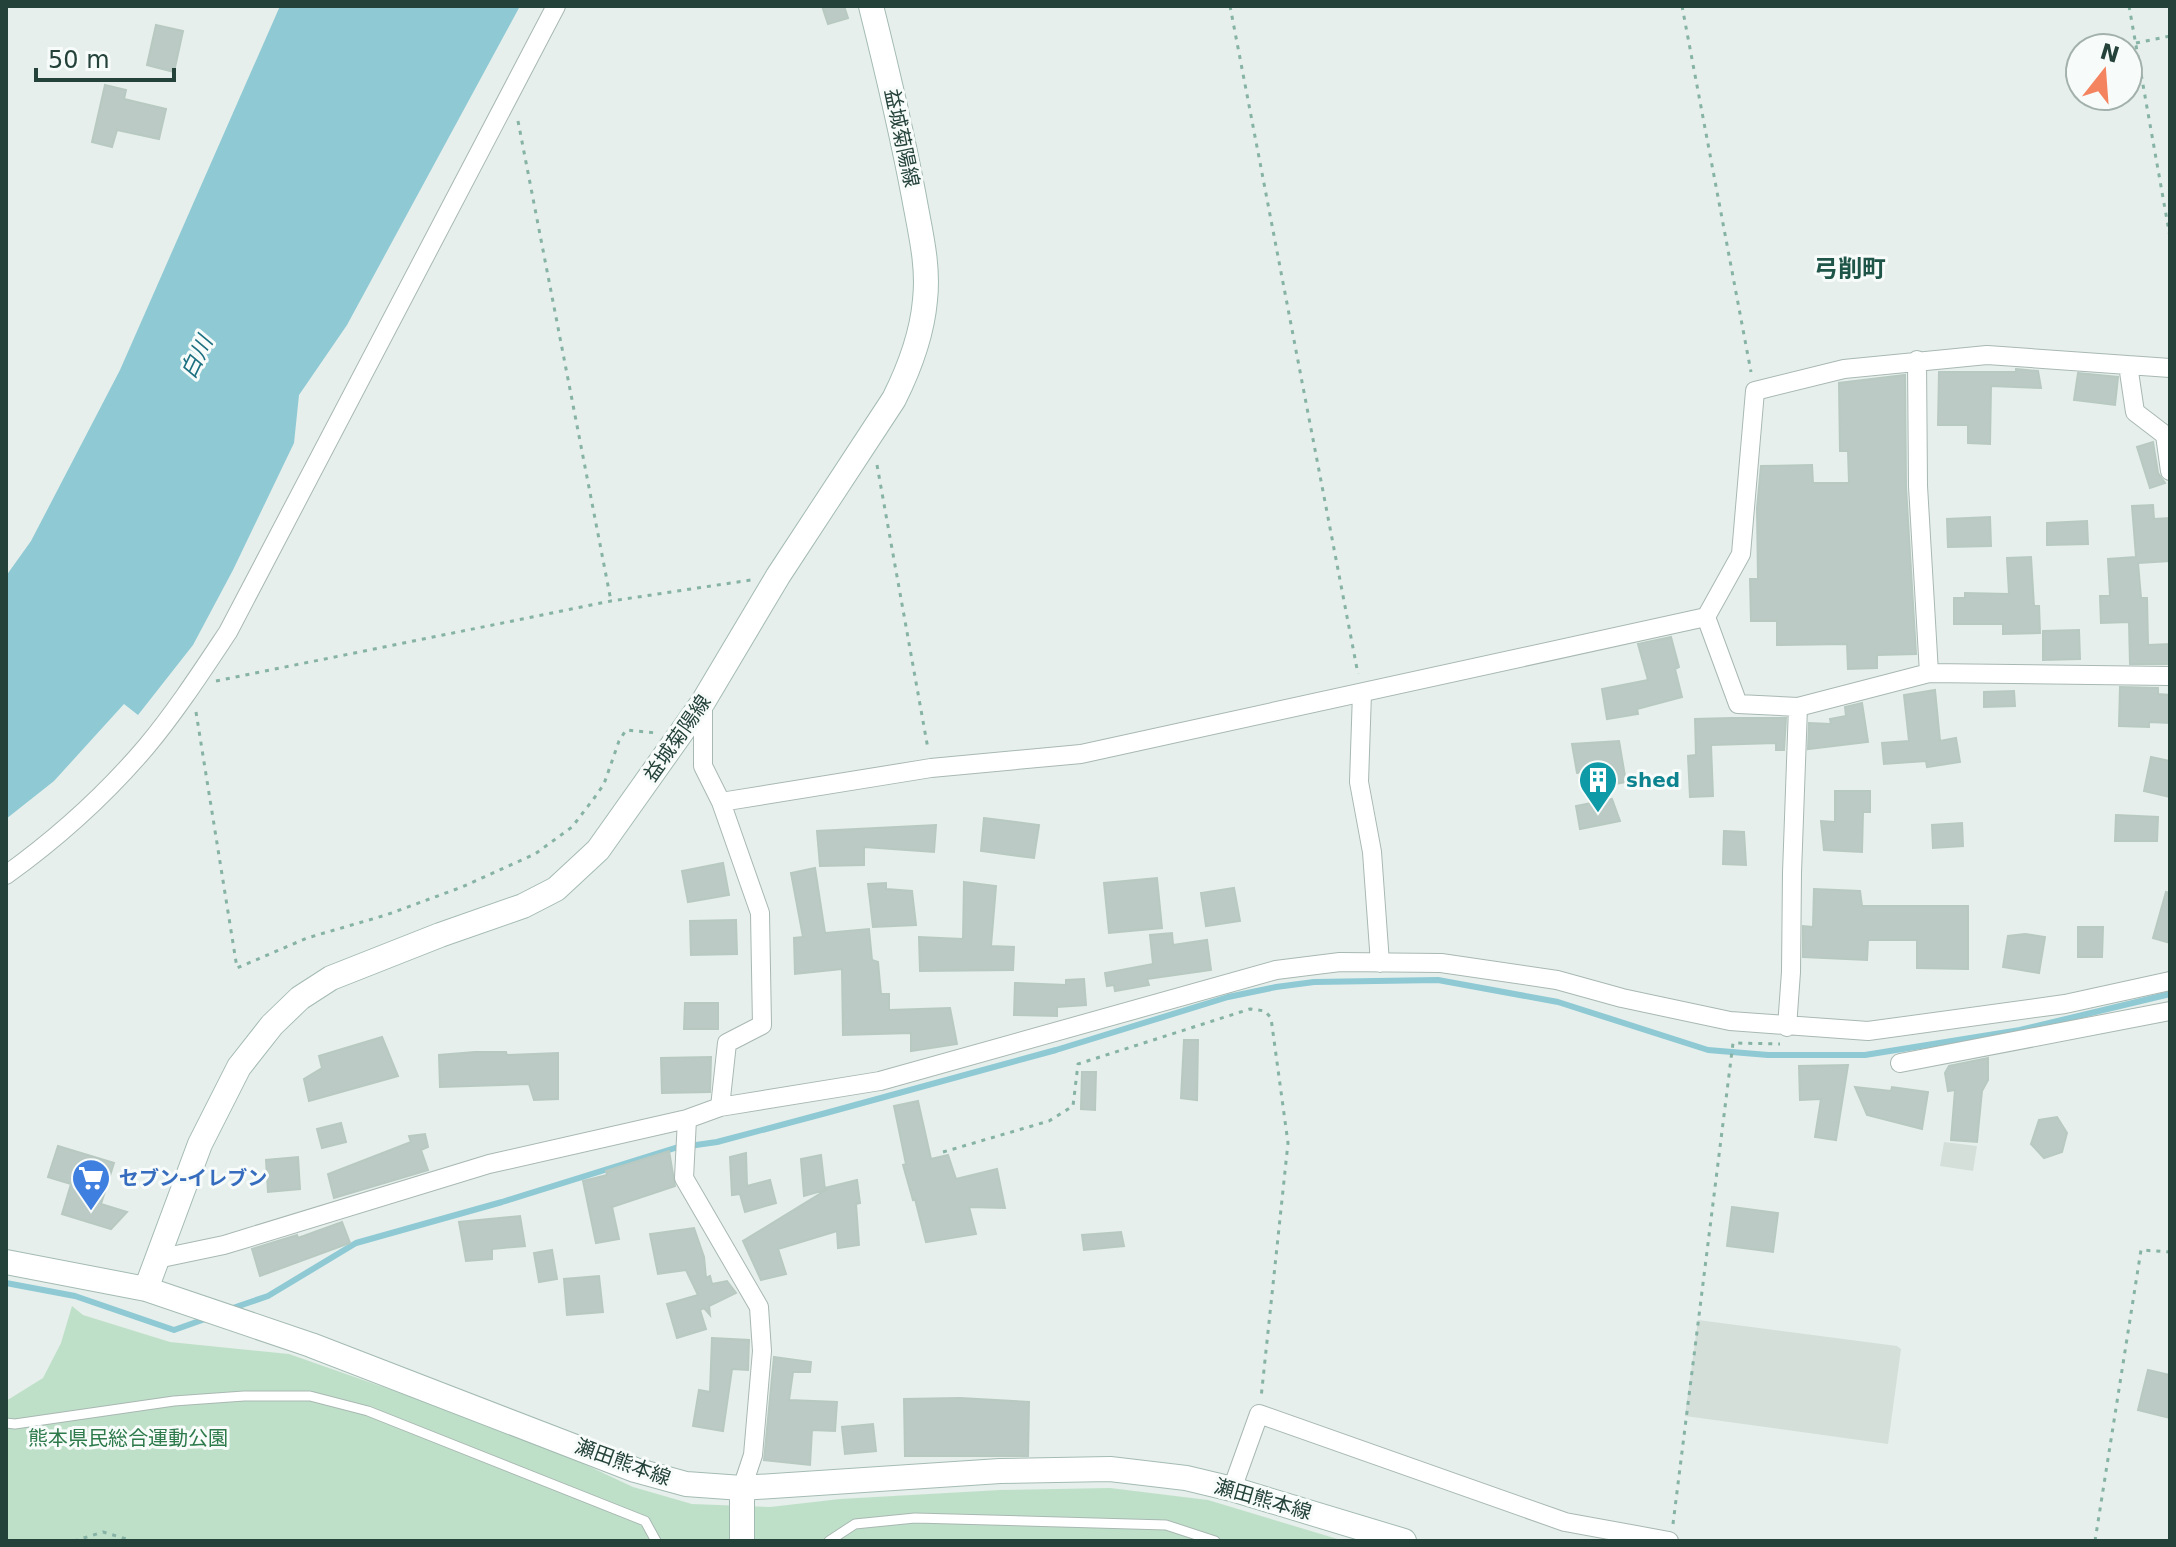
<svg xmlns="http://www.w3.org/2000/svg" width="2176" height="1547" viewBox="0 0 2176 1547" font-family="'DejaVu Sans','Noto Sans JP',sans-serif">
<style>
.built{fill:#d4dfda}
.green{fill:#bfe0c8}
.water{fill:#8ec9d4}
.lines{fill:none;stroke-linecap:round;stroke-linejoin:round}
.stream{stroke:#8ec9d4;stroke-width:6}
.building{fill:#bbcac4;stroke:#b8c9c2;stroke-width:2}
.lane-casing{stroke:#a8b8b2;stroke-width:11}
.street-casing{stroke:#a8b8b2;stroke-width:20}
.secondary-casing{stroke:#a4bbb3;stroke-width:26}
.path{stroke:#86b3a5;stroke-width:3;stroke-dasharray:4 6;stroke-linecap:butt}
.lane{stroke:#fff;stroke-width:9}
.street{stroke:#fff;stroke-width:18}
.secondary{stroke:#fff;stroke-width:24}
.labels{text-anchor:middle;stroke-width:6;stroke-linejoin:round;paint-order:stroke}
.street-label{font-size:20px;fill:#24423a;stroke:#f7fbf9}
.culture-label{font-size:20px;font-weight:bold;fill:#0d838f;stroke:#f7fbf9;text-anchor:start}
.shop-label{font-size:20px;font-weight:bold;fill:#366cbe;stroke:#f7fbf9;text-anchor:start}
.park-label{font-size:20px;fill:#2d7a4b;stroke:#f7fbf9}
.water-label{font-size:22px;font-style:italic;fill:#1c6f80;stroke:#f7fbf9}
.quarter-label{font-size:24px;font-weight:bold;fill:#1f5548;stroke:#f7fbf9}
</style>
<rect width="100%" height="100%" fill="#e6efeb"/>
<!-- built -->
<path class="built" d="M1944,1142L1977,1146L1973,1171L1940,1166Z
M1698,1320L1897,1346L1901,1349L1888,1444L1685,1416Z"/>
<!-- green -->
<path class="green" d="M72,1306L83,1315L170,1342L289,1354L463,1415L569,1457L633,1487L692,1504L770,1507L840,1499L1000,1490L1110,1488L1208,1500L1344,1541H6V1401L43,1378L61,1343Z"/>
<!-- water -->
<path class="water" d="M280,6H520L347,325L299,395L294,443L233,570L193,645L138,715L124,704L54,781L6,819V576L31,541L120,370Z"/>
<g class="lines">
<!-- stream -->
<path class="stream" d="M6,1283L75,1296L174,1330L205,1319
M230,1309L268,1296L356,1243L502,1202L675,1148L717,1142L826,1113L1056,1050L1228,997L1276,987L1314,982L1438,980L1558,1002L1708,1050L1768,1055H1865L2020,1030L2170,994"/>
</g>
<!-- building -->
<path class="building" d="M822,6H844L848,18L828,24Z
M156,25L183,31L174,72L147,65Z
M105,85L126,90L124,99L166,109L159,139L117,130L112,147L92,142Z
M2016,369L2038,371L2041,388L1991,386L1990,444L1968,443V425H1938L1939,372H2016Z
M2078,373L2118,377L2115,405L2074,400Z
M1905,375L1906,487L1916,654L1877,655V668L1848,669L1847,644L1777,645V621H1751L1750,579H1758L1757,508L1761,466L1812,465L1813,483H1849L1848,451H1840L1839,383Z
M2153,442L2158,473L2165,483L2150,488L2137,447Z
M2153,505L2154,519L2170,518V561L2138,563L2141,598H2147L2148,645L2170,644V664H2130L2129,622L2101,623L2100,596H2110L2108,559L2136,557L2132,506Z
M1990,517L1991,546L1948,547L1947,519Z
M2087,521L2088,544L2047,545V523Z
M2031,557L2034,606H2039L2040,633L2003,634V624H1954V598H1965V593L2009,594L2007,558Z
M2079,630L2080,659L2043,660V631Z
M1671,637L1679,667L1675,669L1682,697L1637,709L1638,714L1607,719L1602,689L1648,680L1638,644Z
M2120,687L2158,688V694L2170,695V723L2149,722V727L2119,726Z
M1935,690L1940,741L1956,738L1960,762L1927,767L1926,761L1884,764L1882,743L1909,741L1904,695Z
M2014,691L2015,706L1984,707V692Z
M1862,703L1868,742L1808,749L1809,723L1831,724L1830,719L1846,716L1845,707Z
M1731,718H1786L1784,750H1776V743L1711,745L1713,796L1690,797L1688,756L1696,755L1695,719Z
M1619,741L1626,782L1605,786L1601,770L1577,773L1572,744Z
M2151,757L2170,761V797L2144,791Z
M1835,791H1870V812H1863L1862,852L1824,850L1821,821L1835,822Z
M1612,799L1620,821L1580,829L1576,806Z
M2116,815L2158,817L2157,841H2115Z
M984,818L1039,825L1034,858L981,851Z
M1962,823L1963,846L1933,848L1932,825Z
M936,825L934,852L864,847V865L820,866L817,831Z
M1724,831L1744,832L1746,865L1723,864Z
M723,863L729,895L688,902L682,871Z
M815,868L825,933L869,929L872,960L878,962L881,994H889V1010L950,1008L957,1044L911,1051V1033L843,1035L842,969L795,974L794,938L803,937L791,873Z
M1157,878L1162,928L1109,933L1104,883Z
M964,882L996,886L991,946L1014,947L1013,970L920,971L919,937L963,939Z
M886,883V889L912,891L916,925L873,927L868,884Z
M1234,888L1240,921L1206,926L1201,893Z
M1814,889L1860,891L1862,906H1968V969L1917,968V940H1868L1867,960L1803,957V926L1813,927Z
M2166,892L2170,893V943L2153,938Z
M736,920L737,954L691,955L690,921Z
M2078,927H2103L2102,957H2078Z
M1172,933L1173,945L1207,940L1211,970L1147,979L1149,985L1115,991L1114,985L1107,986L1105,973L1153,964L1150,935Z
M2025,934L2045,937L2039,973L2003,967L2008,936Z
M1084,979L1086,1005L1057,1007V1016L1014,1015L1015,983L1066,985V980Z
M685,1003H718V1029H684Z
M382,1037L398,1076L309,1101L304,1079L322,1068L319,1056Z
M1184,1040H1198L1197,1100L1181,1098Z
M475,1052H506L507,1055L558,1053V1099L534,1100L529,1084L440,1087L439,1055Z
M711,1057L710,1092L662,1093L661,1058Z
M1988,1058V1080L1982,1091L1977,1142L1951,1140L1955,1090L1948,1091L1945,1073L1949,1066Z
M1848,1065L1836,1140L1815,1137L1821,1099L1800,1100L1799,1066Z
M1082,1072H1096L1095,1110L1081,1109Z
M1855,1087L1891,1091L1892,1087L1928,1092L1922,1129L1867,1115Z
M918,1101L931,1159L948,1155L956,1179L997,1169L1005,1208L969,1207L976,1234L926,1242L915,1199L913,1200L903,1165L906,1164L894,1106Z
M2057,1117L2067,1133L2062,1152L2044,1158L2031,1144L2039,1120Z
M341,1123L346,1142L322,1148L317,1129Z
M425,1134L428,1147L421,1150L428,1170L334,1198L328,1174L411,1142L409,1136Z
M58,1146L114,1163L101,1204L127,1212L111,1229L62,1214L71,1184L48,1177Z
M669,1151L675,1186L612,1207L619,1239L596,1243L583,1181L607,1175L606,1171Z
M746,1153L747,1186L770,1180L776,1203L745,1212L740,1194L732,1195L730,1157Z
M821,1155L825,1190L804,1196L801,1159Z
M298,1157L300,1189L268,1192L266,1160Z
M857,1180L860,1203L856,1204L859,1245L838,1248L837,1231L778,1249L786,1274L761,1280L743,1241L826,1190L825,1188Z
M1732,1207L1778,1213L1773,1252L1727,1246Z
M520,1216L525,1246L492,1249V1259L466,1261L459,1222Z
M342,1222L350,1243L260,1276L252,1249L297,1235L298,1238Z
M694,1228L704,1257L706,1278L710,1276L712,1284L727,1281L736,1293L709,1306L710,1315L704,1308L700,1310L706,1329L677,1338L667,1304L698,1295L686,1270L658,1274L650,1234Z
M1121,1232L1124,1246L1084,1250L1082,1235Z
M552,1250L557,1279L539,1282L534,1253Z
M599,1276L603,1312L567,1315L564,1279Z
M712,1338L749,1340L748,1370L732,1369L723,1431L693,1426L699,1390L710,1392Z
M774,1357L811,1362L810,1372H793L789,1400L837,1402L835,1431L812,1430L810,1465L764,1460Z
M2148,1370L2170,1375V1418L2138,1410Z
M960,1398L1029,1402L1028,1456H905L904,1399Z
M873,1424L876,1451L845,1454L842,1427Z"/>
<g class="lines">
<defs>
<path id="lane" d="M6,1423L15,1424L174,1401L244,1396H310L368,1411L645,1521L656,1541
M829,1541L855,1524L915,1518L1166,1525L1215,1541"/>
<path id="street" d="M1917,360L1918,486L1929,673L2170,676
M2128,365L2135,412L2165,435L2170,471
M1706,617L1738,704L1798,707L1929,673
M1362,693L1359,782L1372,852L1380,963
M703,702V766L721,802L760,913L762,1025L727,1043L720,1107
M721,802L931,768L1081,754L1706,617L1741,554L1755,391L1844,369L1987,355L2170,368
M6,875C56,839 106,794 146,747C176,711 202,671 228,632L556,6
M1787,1027L1791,972L1792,873L1798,707
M1900,1063L2170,1011
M687,1119L684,1178L759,1307L762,1351L753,1455L742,1488
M157,1259L224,1245L489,1164L687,1119L720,1107L880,1081L1276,970L1340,962L1441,963L1557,980L1622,998L1730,1021L1868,1031L2065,1004L2170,981
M1232,1489L1259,1414L1565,1522L1669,1541"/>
<path id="secondary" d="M6,1262L146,1289L311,1345L635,1470L686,1484L742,1488L1000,1471L1110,1469L1186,1478L1232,1489L1404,1541
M146,1289L200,1144L239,1067L272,1025L300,998L331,978L440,935L523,906L556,889L598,850L703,702L778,576L894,399C910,367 922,335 925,300C929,265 920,231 914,197C902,133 887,70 871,6
M742,1541V1488"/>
</defs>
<!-- lane casing -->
<use href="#lane" class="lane-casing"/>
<!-- street casing -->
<use href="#street" class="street-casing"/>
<!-- secondary casing -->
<use href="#secondary" class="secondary-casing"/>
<!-- path -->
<path class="path" d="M1230,6L1358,674
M1682,6L1751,372
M2129,6L2170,237
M2136,43L2170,36
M518,121L611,601
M877,465L928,749
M216,681L611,601L751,580
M196,712L237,968L307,938L386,915L462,887L535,854L572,827L595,797L604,784L619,741L626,730L657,733
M943,1152L1049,1121L1073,1106L1078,1064L1250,1009L1265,1011L1271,1018L1288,1143L1261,1398
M1673,1524L1733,1043L1780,1044
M74,1541L103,1532L133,1541
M2095,1541L2141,1250L2170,1252"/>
<!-- lane -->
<use href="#lane" class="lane"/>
<!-- street -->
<use href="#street" class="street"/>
<!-- secondary -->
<use href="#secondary" class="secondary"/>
</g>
<!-- icons -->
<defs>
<symbol id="building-pin" viewBox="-11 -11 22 30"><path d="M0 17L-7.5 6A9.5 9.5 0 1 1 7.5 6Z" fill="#0f9aa8" stroke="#f7fbf9"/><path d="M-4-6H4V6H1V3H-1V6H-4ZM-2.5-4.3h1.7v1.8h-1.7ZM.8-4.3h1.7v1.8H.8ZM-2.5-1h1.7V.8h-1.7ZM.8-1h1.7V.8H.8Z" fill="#fff"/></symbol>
<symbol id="supermarket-pin" viewBox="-11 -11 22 30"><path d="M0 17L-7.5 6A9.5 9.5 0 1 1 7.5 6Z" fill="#3f7fe0" stroke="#f7fbf9"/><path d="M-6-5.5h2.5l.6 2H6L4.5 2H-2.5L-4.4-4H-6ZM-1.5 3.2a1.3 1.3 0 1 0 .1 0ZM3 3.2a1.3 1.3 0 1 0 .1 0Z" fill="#fff"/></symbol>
</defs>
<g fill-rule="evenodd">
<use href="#building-pin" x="1576" y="758" width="44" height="60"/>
<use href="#supermarket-pin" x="69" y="1156" width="44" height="60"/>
</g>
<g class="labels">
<!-- street labels -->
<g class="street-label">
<text transform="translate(902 138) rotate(78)" y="7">益城菊陽線</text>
<text transform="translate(677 738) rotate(-55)" y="7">益城菊陽線</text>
<text transform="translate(623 1462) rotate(20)" y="7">瀬田熊本線</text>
<text transform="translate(1263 1499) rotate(16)" y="7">瀬田熊本線</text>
</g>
<!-- culture labels -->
<g class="culture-label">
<text x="1626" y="787">shed</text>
</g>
<!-- shop labels -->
<g class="shop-label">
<text x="119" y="1185">セブン-イレブン</text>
</g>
<!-- park labels -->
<g class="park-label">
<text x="128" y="1445">熊本県民総合運動公園</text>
</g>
<!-- water labels -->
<g class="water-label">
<text transform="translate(196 357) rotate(-64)" y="8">白川</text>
</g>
<!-- quarter labels -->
<g class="quarter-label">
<text x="1850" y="277">弓削町</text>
</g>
</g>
<!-- border -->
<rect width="2176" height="1547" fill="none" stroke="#24423a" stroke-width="16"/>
<!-- north arrow -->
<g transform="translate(2104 72) rotate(17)"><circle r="38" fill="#f7fbf9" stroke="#a3b1ad" stroke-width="2"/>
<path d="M0-6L14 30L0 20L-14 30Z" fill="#f4845f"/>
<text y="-12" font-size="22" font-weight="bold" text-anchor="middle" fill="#24423a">N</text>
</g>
<!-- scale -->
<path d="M36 68v12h138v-12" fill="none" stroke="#24423a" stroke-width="4"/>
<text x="48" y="68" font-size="24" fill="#24423a" stroke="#f7fbf9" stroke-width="6" paint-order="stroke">50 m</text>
</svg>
